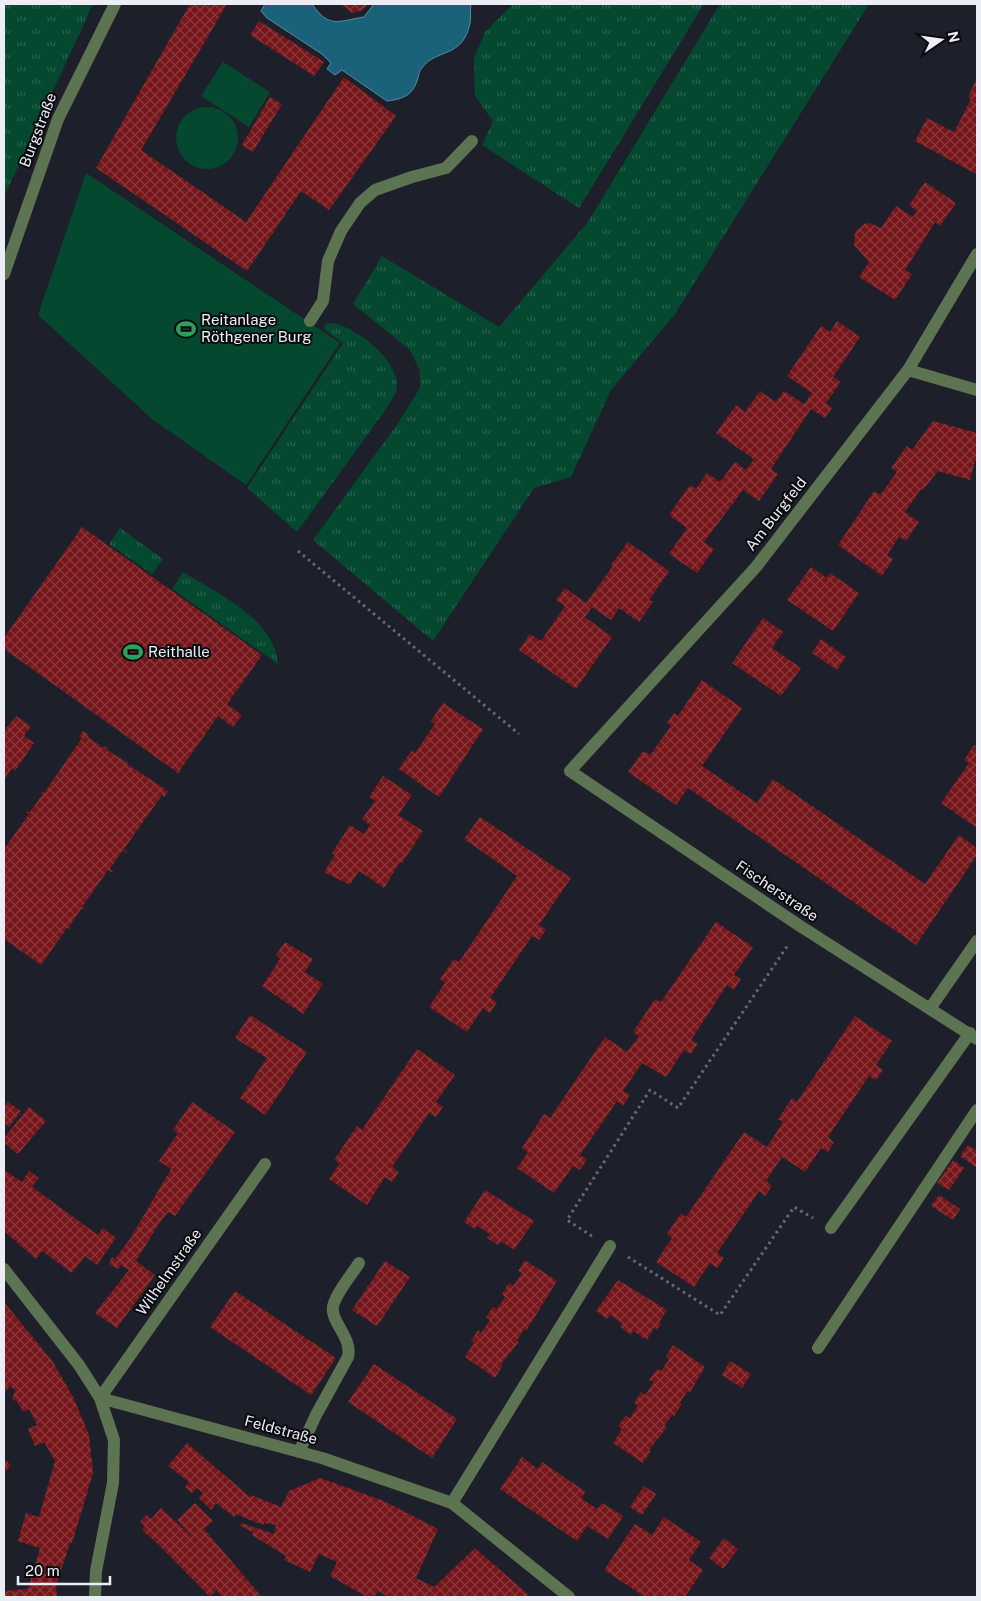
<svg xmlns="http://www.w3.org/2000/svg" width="981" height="1601" viewBox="0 0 981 1601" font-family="'Public Sans',sans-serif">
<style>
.grass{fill:url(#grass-tufts)}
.pitch{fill:#044830}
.water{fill:#19627a;stroke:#588c9f}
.building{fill:url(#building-cross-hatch)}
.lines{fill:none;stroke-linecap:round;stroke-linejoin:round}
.path{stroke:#676a73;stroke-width:3;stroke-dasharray:2.5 4;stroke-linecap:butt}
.minor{stroke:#5d7452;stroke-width:12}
.labels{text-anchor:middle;stroke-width:4;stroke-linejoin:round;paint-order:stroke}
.street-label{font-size:15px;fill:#ebeef5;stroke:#090a0e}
.poi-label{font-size:15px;fill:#ebeef5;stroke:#090a0e;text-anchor:start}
</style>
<defs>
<pattern id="grass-tufts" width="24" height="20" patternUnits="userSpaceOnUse" patternTransform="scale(1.25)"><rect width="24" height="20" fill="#044830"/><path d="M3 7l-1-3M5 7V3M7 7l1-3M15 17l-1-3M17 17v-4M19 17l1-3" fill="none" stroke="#29634f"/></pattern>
<pattern id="building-cross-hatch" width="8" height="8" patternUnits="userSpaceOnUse" patternTransform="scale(1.25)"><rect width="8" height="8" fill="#76161a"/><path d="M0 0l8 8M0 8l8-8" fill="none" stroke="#8a383c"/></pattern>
</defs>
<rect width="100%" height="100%" fill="#1d202a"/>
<!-- grass -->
<path class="grass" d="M4,4H93L4,197Z
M513,4H704L579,208L482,145L493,121L475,96L474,58L485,32Z
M720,4H869L675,314L611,390L571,477L534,488L433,641L313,540L396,426L420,388V371L410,350L353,304L382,256L499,327L588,222Z
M333,323C357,328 399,360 397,388C396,395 389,403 386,409L297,532L247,488L343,343L324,329L325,324Z
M120,528L163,559L152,574L109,544Z
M183,572C218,594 275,619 278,664L172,589Z"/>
<!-- pitch -->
<path class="pitch" d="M223,62L270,92L249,127L201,96Z
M176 138a31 31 0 1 1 62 0a31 31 0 1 1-62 0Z
M86,173L340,343L246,485L152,419L38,315Z"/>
<!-- water -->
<path class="water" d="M265,4H312C329,29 338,21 364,17L374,4H471C470,10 471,17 470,23C463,59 436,48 422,68C419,70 419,75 418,78C413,95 404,99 387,101L342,70L335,75L327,69L331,63L322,54L267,18L261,11Z"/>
<!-- building -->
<path class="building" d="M190,4H227L141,150L246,222L344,77L396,116L329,210L301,191L247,271L96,168Z
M341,4H368L363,10L352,13Z
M259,21L324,62L314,76L250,35Z
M977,78V171L976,174L915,141L927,118L954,132L971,99L968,97Z
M270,97L282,104L253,152L242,145Z
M925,182L956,203L940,226L935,222L905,270L912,274L895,300L859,277L869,262L854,245L855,232L864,224L870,223L881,228L896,206L913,217L917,211L909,205Z
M837,321L860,337L833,377L841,382L826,403L832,408L825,418L811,409L771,469L778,474L759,501L743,490L704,542L714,549L697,573L669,554L687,528L669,515L690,485L696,489L707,473L720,482L735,462L746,470L754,459L716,433L736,405L745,412L760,391L776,402L784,391L804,404L812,393L787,376L821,326L830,332Z
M933,421L977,433V461H975L970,480L938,471L923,490L921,489L905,512L919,522L906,541L899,537L887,555L893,559L882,576L838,545L874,491L880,495L897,472L891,468L907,446L912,450Z
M82,527L262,655L227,704L242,715L233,727L218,716L178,773L4,649V638Z
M628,542L669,571L649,600L653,602L639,622L619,608L611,620L592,607L585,617L612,637L576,689L519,650L530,634L541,641L565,606L556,600L565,588L586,603L613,566L611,565Z
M811,567L827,578L830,573L859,593L833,631L787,600Z
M763,618L783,632L772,648L801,668L781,696L732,663Z
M821,639L846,657L837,670L812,653Z
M702,680L742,708L702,766L757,803L773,779L925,884L959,835L977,848V855L916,945L688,788L676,805L628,772L643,751L650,755L671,726L667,723L674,713L678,716Z
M443,703L483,729L439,797L399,769L411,751L415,753L435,724L431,721Z
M16,716L31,726L24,736L34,743L15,771L12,768L4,780V731Z
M83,731L89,735L88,737L103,748L104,746L108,748L107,750L128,763L127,764L168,791L164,797L162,795L124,849L128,853L122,851L110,869L114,873L108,870L82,907L85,909H81L69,927L71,929L67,928L41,965L4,939V849L29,814L26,812H30L43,794L40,792L44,793L82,738L79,737Z
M974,745L977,747V828L941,803L969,763L964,760Z
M383,776L412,795L398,815L423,831L402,863L400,862L384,888L359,871L350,885L324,872L335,855L332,853L350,825L364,834L370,825L362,819L375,801L369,797Z
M480,817L571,878L539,925L546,930L539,940L532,936L490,998L497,1002L490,1013L483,1008L467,1032L429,1007L445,983L440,979L454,959L459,962L517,876L464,839Z
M716,922L753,947L734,975L741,979L734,990L727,985L691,1040L698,1044L691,1054L684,1050L666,1077L642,1063L623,1091L630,1095L623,1106L617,1101L580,1155L587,1160L580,1170L573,1166L554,1193L517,1168L528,1152L522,1148L544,1114L550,1118L605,1037L627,1052L639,1036L633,1032L655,999L661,1002Z
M285,942L313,959L305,972L323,984L303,1014L262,986L280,959L276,955Z
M250,1015L307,1052L265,1115L240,1098L267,1058L235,1038Z
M855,1016L892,1041L876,1065L883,1070L876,1080L869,1076L828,1137L834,1142L828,1152L821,1148L805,1172L782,1157L766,1181L772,1186L765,1196L759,1191L717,1253L724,1258L717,1268L710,1263L694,1287L656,1262L672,1238L667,1234L681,1213L686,1217L744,1132L767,1147L783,1122L778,1119L792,1098L797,1102Z
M417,1049L455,1075L436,1102L443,1107L436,1117L429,1113L392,1167L399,1172L392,1182L385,1177L367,1205L329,1179L340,1163L334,1160L357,1126L362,1130Z
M8,1102L21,1111L9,1127L4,1123V1108Z
M192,1102L235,1132L175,1216L168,1212L160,1222L136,1261L155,1275L117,1328L95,1313L129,1270L121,1265L118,1269L109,1264L112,1257L115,1259L130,1239L171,1169L159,1161L178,1133L173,1130Z
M29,1107L46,1121L18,1154L4,1143V1138Z
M968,1145L977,1151V1168L960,1156Z
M953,1160L964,1168L949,1190L937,1183Z
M4,1170L22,1182L29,1171L39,1178L32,1187L98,1235L103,1228L116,1238L97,1265L85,1256L72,1273L42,1251L36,1259L4,1231Z
M485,1190L534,1221L514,1250L501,1241L498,1245L487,1238L490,1234L477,1226L475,1229L464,1222Z
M939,1195L960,1209L953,1220L931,1206Z
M525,1260L557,1281L526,1331L524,1329L517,1341L519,1342L501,1364L503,1365L495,1378L465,1357L474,1343L471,1341L478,1330L481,1333L490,1320L486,1317L493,1307L497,1309L505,1297L502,1294L509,1283L513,1286L522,1273L518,1271Z
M385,1261L410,1277L377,1326L352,1310Z
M618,1280L667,1310L659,1322L661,1324L657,1330L654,1328L647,1340L633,1331L631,1335L620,1327L622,1323L610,1315L607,1319L596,1311Z
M235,1291L336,1358L311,1395L210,1327Z
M4,1302L53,1362L74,1399L89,1435L93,1473L72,1543H70L56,1586L57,1597H4V1591L28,1589L40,1548L18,1541L26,1513L39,1517L55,1461L44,1442L35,1446L28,1429L37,1425L29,1409L23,1412L17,1401L12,1400L15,1390L10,1386L4,1394Z
M673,1345L705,1367L690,1392L688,1391L680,1402L682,1404L674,1416L672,1415L664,1426L667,1427L649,1450L651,1451L643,1463L613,1443L622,1429L618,1426L625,1416L630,1418L638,1406L634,1403L641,1392L645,1395L654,1382L649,1380L657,1369L661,1371L669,1359L666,1356Z
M730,1361L751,1374L742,1388L722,1375Z
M374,1364L457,1419L432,1458L348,1402Z
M187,1443L250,1497L251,1495L281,1507L289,1491L320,1478L384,1501L438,1529L416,1578L434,1587L475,1548L531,1597H388L378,1591L374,1597H367L330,1576L337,1562L319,1554L310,1572L284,1560L286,1556L252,1535L253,1532L240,1526L241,1523L274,1534L276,1525L264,1523L263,1525L236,1514L234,1517L216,1503L211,1510L199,1498L203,1493L197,1488L192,1493L185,1487L189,1482L168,1466Z
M522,1457L538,1469L542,1462L586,1492L581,1498L597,1509L602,1503L623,1516L608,1539L587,1526L577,1541L500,1489Z
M4,1459L11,1465L4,1473Z
M644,1486L656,1494L642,1515L630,1507Z
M195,1503L213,1521L204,1529L262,1597H222L216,1590L210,1597L157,1543L142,1530L145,1526L140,1522L146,1515L151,1519L161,1508L194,1539L177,1520Z
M664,1517L701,1542L689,1560L703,1570L685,1597H645L604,1570L635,1524L652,1535Z
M724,1538L738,1549L723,1569L709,1558Z"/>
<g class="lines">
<!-- path -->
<path class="path" d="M298,551L519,734
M592,1236L567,1220L650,1090L678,1108L788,945
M628,1257L720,1315L794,1207L813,1218"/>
<!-- minor -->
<path class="minor" d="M977,254L908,370L756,567L570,771L800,926L977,1039
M4,274L58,119L115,4
M310,321L323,301L328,261L341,231L360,203L375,190L412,177L446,168L472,141
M908,370L977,390
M931,1007L977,941
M265,1164L100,1398L322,1458L452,1503L569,1597
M831,1228L970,1033
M4,1269L79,1365L100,1398L114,1440L113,1483L96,1571L95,1597
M818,1348L977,1110
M299,1452L316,1415L348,1357C353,1336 327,1320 334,1303C339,1289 351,1276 359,1263
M452,1503L610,1246"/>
</g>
<!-- icons -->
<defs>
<symbol id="stadium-bare" viewBox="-9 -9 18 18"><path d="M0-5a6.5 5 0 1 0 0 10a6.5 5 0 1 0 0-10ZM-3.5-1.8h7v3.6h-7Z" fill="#2e9e5b" stroke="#090a0e" stroke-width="2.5" paint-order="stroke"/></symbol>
</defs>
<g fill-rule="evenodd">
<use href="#stadium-bare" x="172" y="315" width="28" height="28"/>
<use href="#stadium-bare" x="119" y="638" width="28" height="28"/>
</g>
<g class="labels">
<!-- street labels -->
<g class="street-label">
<text transform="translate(38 130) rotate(-69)" y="5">Burgstraße</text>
<text transform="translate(776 514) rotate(-52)" y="5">Am Burgfeld</text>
<text transform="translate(777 891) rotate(34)" y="5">Fischerstraße</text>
<text transform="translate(169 1272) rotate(-55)" y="5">Wilhelmstraße</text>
<text transform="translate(281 1430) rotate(15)" y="5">Feldstraße</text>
</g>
<!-- poi labels -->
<g class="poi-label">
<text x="201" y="325">Reitanlage<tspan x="201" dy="17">Röthgener Burg</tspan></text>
<text x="148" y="657">Reithalle</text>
</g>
</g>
<!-- border -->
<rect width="981" height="1601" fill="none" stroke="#ebeef5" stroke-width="10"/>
<!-- north arrow -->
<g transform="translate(941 40) rotate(77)" stroke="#090a0e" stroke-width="4" paint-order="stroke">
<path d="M0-4L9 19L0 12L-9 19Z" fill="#ebeef5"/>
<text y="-8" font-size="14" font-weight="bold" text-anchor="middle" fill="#ebeef5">N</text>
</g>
<!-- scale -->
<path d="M18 1576v8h92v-8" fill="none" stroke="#ebeef5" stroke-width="2.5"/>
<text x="25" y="1576" font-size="15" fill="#ebeef5" stroke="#090a0e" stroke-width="4" paint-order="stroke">20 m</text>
</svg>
